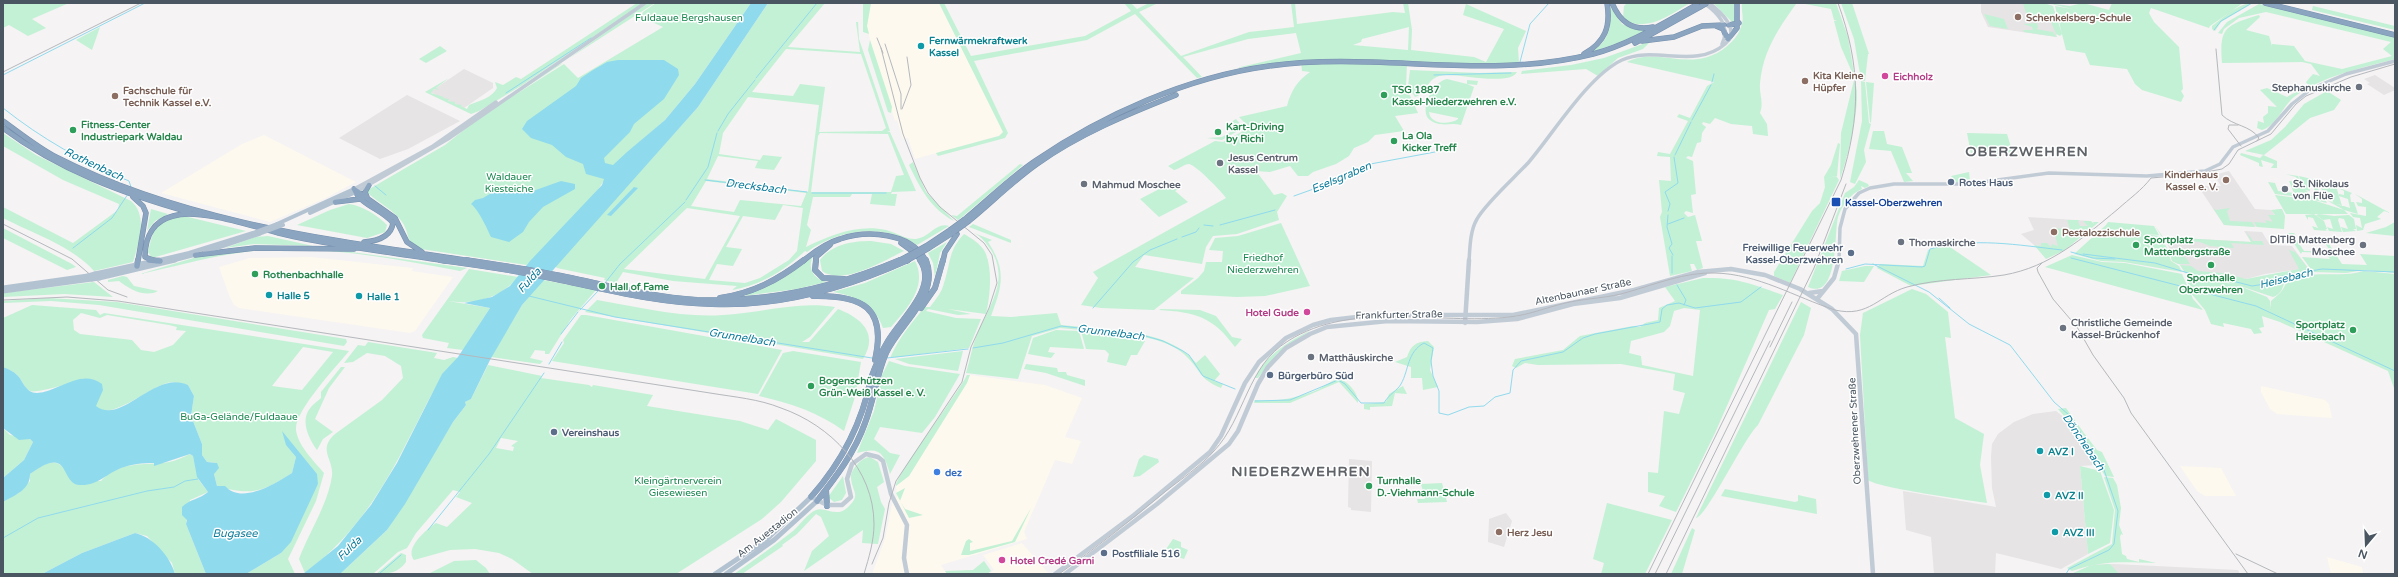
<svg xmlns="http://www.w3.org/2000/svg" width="2398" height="577" viewBox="0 0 2398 577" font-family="'Varela Round',sans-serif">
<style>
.commercial{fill:#fdf9ef}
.education{fill:#e6e4e5}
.green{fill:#c3f1d5;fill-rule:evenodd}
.water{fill:#90daee}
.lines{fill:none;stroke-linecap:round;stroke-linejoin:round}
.stream{stroke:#90daee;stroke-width:1}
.motorway-far1-casing{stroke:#7690ad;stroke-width:5.5}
.motorway-casing{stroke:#7690ad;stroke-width:6}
.secondary-far1{stroke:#c1cbd6;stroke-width:3.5}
.secondary{stroke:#c1cbd6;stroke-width:4.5}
.primary-far1{stroke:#b3c2d1;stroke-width:4}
.primary{stroke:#b3c2d1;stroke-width:5}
.motorway-far1{stroke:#8ba5c1;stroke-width:4.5}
.motorway{stroke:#8ba5c1;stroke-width:5.5}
.tram{stroke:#b5b8bd;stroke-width:1}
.rail{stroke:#b5b8bd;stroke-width:1}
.motorway-bridge-casing{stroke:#7690ad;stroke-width:5.5;stroke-linecap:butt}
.primary-bridge-far1{stroke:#b3c2d1;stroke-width:4}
.primary-bridge{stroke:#b3c2d1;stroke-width:5}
.motorway-bridge{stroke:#8ba5c1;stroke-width:4.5}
.education-dot{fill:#8d6e63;stroke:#fff;stroke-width:1.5}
.culture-dot{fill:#0f9aa8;stroke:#fff;stroke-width:1.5}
.hotel-dot{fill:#d1479c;stroke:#fff;stroke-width:1.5}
.worship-dot{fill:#6b7280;stroke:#fff;stroke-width:1.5}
.leisure-dot{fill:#2e9e5b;stroke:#fff;stroke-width:1.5}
.service-dot{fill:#5c6f8a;stroke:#fff;stroke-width:1.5}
.transit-dot{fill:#1a4fb4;stroke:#fff;stroke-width:1.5}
.shop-dot{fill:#3f7fe0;stroke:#fff;stroke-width:1.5}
.labels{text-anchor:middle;stroke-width:3;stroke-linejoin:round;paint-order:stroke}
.park-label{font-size:10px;fill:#17864f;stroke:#fff}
.education-label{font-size:10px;font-weight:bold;fill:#785e54;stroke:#fff;text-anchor:start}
.culture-label{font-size:10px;font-weight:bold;fill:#0d838f;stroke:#fff;text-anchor:start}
.hotel-label{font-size:10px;font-weight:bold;fill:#b23c85;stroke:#fff;text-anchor:start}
.worship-label{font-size:10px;font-weight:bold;fill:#5b616d;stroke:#fff;text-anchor:start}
.leisure-label{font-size:10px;font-weight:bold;fill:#27864d;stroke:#fff;text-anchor:start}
.service-label{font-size:10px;font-weight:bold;fill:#4e5e75;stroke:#fff;text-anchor:start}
.transit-label{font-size:10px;font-weight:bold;fill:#164399;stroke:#fff;text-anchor:start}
.street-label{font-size:10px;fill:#4a5661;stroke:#fff}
.shop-label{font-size:10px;font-weight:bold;fill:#366cbe;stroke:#fff;text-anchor:start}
.water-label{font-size:11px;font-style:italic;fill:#0c7c9b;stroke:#fff}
.district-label{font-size:14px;font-weight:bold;letter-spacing:1px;fill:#5f6368;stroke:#fff}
</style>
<rect width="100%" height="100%" fill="#f5f3f3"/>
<!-- commercial -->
<path class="commercial" d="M871,3H939L1003,132L1001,135L915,159L908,138L903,139L897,120L895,121L870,40L867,26Z
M264,135L356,182L324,199L270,222L161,193L242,144Z
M311,257L413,268L412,271L453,277L415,331L410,333L239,308L234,305L229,295L219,267L250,258Z
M970,375L1045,385L1082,398L1065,437L1081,441L1072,464L1055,460L1024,532L1027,539L941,565L947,574H872L885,539L892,504L897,497L896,486L909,476Z
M2261,386L2325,400L2329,404L2332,418L2277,414L2270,409L2261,392Z
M2180,466L2221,468L2236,496H2205L2197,491Z
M1022,543L1049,574H989L994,570L983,555Z
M2327,557L2362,567L2363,574H2331Z"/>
<!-- education -->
<path class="education" d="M1981,3H2042L2049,6L2057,37L1988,27L1981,12Z
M464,69L493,83V88L464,108L430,92Z
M2375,75L2395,88V90L2384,95L2367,84L2370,83L2364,79Z
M407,95L460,121L408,149L380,159L339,138Z
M2229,171L2255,209L2271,210L2284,228L2224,225L2198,186H2221L2214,175Z
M2028,217L2091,221L2092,224L2059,249L2034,245L2021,234L2034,230Z
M2244,231L2262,232L2270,245L2292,246L2308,268L2265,274L2246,279L2198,273L2172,261L2169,247L2163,237L2251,242Z
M2056,411L2065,418L2077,434L2097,465L2080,466L2088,554L2061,569L1996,553L1995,574H1934L1931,537L1906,530L1903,491L1996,507L1992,488L1991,457L1992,444L1998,434L2014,422L2033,414Z
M1349,459L1372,461L1371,512L1351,510V508L1348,507Z
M1506,513L1512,521L1504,547L1488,542L1489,519Z
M2114,564L2238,570L2240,574H2071L2092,565Z"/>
<!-- green -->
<path class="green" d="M3,3H69L32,19L46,28L28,36L9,25L3,28Z
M637,3H643L521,86L479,111L471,114L425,92L449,78L436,88L439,90L434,89L431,93L444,97L443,98L449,99L448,101L455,102V104L462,105L461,106L467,109L469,105C479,101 492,98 497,88L495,82L503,85L516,77L521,79Z
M647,3H655L568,59Z
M656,3H751L695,84L665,120L635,146L603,182L595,194L527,265L421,249C404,239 411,239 404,225C396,210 377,203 366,191L445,145L479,118L558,65L563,63L499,105L564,64L578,78L663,27L641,17L643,12Z
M768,3H825L788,47L860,52L856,22H858L859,39L890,131L887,132H890L916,191L892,192L891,194H897L895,206L870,204L872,194H852L850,197H813L807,225L811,230L806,247C831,235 858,224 886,230C895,232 907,240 916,239C929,238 936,222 949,226L917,245C884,223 838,229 807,252L805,251C784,271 761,285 732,290L737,286L673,281L623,272L616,283L604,280L605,278L557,268L555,266L698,107ZM786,49L861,54L886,128L882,131L819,132L825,87L800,84L793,96L752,92ZM748,97L819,105L808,192L707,179L718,156L758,161L755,168L774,170L782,157L763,155L760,160L719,154L723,133ZM820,133L888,134L904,175L896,176L891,192H811L818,136ZM706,181L806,193V194L801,206L740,200L734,212L691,206ZM783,205L803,208L797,251L789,260L760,278L745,283L709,280L717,264L733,266L742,249L726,247L743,216L775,220ZM687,208L740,216L705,279L624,269Z
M863,3H871L867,26L869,34L863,32Z
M939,3H944L971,56L1085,36L1131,11L1124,3H1131L1137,9L1149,3H1158L1139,12L1181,56L1249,32L1294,27L1291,3H1295L1297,24L1393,12L1405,13L1403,3H1408L1412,30L1411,50L1474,57L1486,62L1504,29L1463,15L1466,4L1526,31L1518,48L1519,63L1488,65L1407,63L1406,87L1418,113L1395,116L1404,131L1375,135L1368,142L1354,148L1349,156L1336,164L1313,172L1308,176H1298L1290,166L1270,172L1256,171L1274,195L1282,193L1287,196L1277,212L1279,220L1237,234L1213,236L1206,247L1202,264L1144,255L1135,267L1194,278L1154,310L1101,308L1081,305L1098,278L1093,272L1226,198C1222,192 1196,165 1189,164C1184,164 1179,169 1174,170L1168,166L1215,141L1223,142L1247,129L1251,132L1252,130L1239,117L1287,106C1291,91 1297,81 1310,72L1302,71L1301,61L1236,68L1301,53L1296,33L1248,39L1183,57L1202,77L1197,78L1135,14L1087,40L974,61L1008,133L1005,138L938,156L936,153L999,136L1003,132ZM1409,27L1408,50L1353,45L1361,42L1362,39Z
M1608,3L1622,24L1635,29H1649L1618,43L1589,53C1610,42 1613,25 1608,3Z
M1627,3H1690C1670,15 1649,31 1626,21L1623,17L1624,6Z
M1734,3L1735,22H1732L1714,4Z
M1742,3L1796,4C1778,29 1763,51 1760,83C1759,95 1764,101 1760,113L1767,124L1768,136L1753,134L1752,126L1731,124L1715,118L1710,124L1703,122L1702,124L1706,127L1702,133L1701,142L1697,143L1692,157L1688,156L1686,158L1693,161L1696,194L1691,195L1693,213L1686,211L1684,213L1688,217L1695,215L1702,241H1696L1703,268L1697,270L1694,264H1690L1692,271L1670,276L1660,217L1662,212L1659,180L1671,181L1670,157L1657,156L1658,152L1670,154L1688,121L1677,117L1679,114L1690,118L1707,86L1714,82L1627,62C1658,45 1691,75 1726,47C1734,40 1739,35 1742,24C1744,17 1741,10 1742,3Z
M1800,3H1836L1848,37L1855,79L1841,47L1834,21H1837L1834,20L1831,9Z
M1841,3H1852L1869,54H1868L1865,81L1861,80L1854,39Z
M2023,3H2044L2053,6L2062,34L2060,36L2056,34L2051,22L2028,20Z
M2047,3L2070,6L2083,3L2109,10L2112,3H2243L2210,26L2209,28L2151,8L2149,13L2154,22L2179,47L2183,89L2181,91L2184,96L2181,102L2142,90L2135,84L2127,69L2090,65L2085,53L2066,50L2055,6L2072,9Z
M2253,3L2221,22L2215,31L2212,29V26C2223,18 2238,3 2253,3Z
M2259,4L2395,37V59C2362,68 2322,76 2294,97C2284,105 2275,127 2262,130L2257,128L2258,121L2264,123L2263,117L2268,113V106L2277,107L2260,90L2267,88L2287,97L2308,85L2306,82L2313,74L2320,76L2311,64L2302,62L2222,63C2219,27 2226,25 2259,15L2260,17L2246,30L2269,36L2272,46V44L2294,46L2305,61L2342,69L2392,56L2383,49L2391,42L2266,12L2239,18L2224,29L2222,34L2218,33L2227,22Z
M2313,6L2395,26V30L2312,10Z
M1984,14L2004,19L2008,29L1990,26Z
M2037,23L2038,28L2036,29L2053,32L2057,37L2024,32L2023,30H2033L2032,27L2023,24Z
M100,27L92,50L76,40Z
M870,40L892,107L891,113L888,112L868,50Z
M1651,41L1643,49L1618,58L1598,76L1586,69L1521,74L1522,71L1571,65L1604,58Z
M440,46L447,51L426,63L419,59Z
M1410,70L1479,73L1517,72C1510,86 1460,74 1446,75C1425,76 1430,92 1415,97L1408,86Z
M1447,79L1467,84V80L1478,81L1477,85L1467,84L1474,87L1461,125C1450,122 1441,128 1430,120C1418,112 1433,81 1447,79ZM1429,112L1458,118V119C1450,125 1430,125 1429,112Z
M1854,80C1864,97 1846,163 1840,179L1841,133Z
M1861,81L1865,82L1869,123L1871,124L1864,150L1866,162L1855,184L1850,182L1862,121Z
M1866,82L1874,83L1871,123L1870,122Z
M2327,91L2341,100L2334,110L2310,118L2264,155L2245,151L2271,140L2285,127L2304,104Z
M1236,119L1243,127L1241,129L1222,140L1207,138L1222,137L1236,129L1231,122Z
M1873,131H1884L1887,144L1902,147L1912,173H1906L1913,181L1904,182L1891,151L1869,149Z
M3,133L36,155L131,201C148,215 139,243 133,262L94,271C72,246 32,233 3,218V207L73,243L118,210L119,204L63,180L3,146Z
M1967,133L2007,134L2013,154L2000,152L2002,158L1971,154Z
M1838,143L1840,144L1837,176L1828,178L1836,176L1839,180L1790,283L1774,276V272L1812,211L1820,203L1825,187L1824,177L1831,165Z
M2241,153L2260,158L2263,155L2277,161V168H2271L2274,164L2261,160L2263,167L2259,166V163L2240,155Z
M913,162L926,192L954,221C931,209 920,188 909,165Z
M1020,164L1023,165L962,217L958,220L951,215L957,216Z
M1969,172L1970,181L1956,183L1951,176Z
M2285,174L2298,176L2304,190L2299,176L2316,180L2314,182C2318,190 2323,195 2327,203L2310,199V195L2320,198L2311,194L2316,195L2314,188L2309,186L2310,191L2305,190L2308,192V198L2275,194L2268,182L2275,183L2278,191L2294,193L2289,181L2298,182L2296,177Z
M1859,180L1868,184L1869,186L1865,188L1861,186L1862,189C1850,194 1842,205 1838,217C1834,231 1839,301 1808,287L1845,193L1854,187Z
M2318,181L2336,186L2342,206L2327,200L2333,202L2331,193L2322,190L2320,185L2327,189L2326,185L2319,184Z
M1167,185L1172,190L1180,186L1182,187L1175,191L1188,202L1159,217L1140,199Z
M2337,187L2352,193L2350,195L2351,202H2354L2358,214L2344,210L2348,214H2286L2275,195L2313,200L2344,210L2328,201L2350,208L2348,199L2339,196V194L2344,195V191Z
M2355,194L2390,213L2384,211L2377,217L2381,219L2365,224L2363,230L2357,231L2356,225L2362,228L2360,218L2353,217L2350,213L2366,216V207L2358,206L2356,202L2362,203V199Z
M349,204C363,206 377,215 387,225L385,232L367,238L297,225L330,210Z
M2213,208L2216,210L2230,208L2227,211L2230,221L2252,222L2255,227L2224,225Z
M151,209L168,214L155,221L147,231Z
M2280,209H2282L2285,216L2284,229L2257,227L2254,222L2267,223L2265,220L2273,222L2268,215H2275L2271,210Z
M2314,214L2324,221L2327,229L2325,230L2328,231L2314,230L2312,226L2318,228L2313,218L2308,217V220L2305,215Z
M2319,214L2334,216L2349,215L2354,219L2356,229H2353L2356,231L2343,232L2341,227L2348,229L2344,219L2339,218L2338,220L2342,232L2329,231L2327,227L2333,229L2330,219L2323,220L2316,215Z
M184,216L246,231L152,258L148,252C154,228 156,217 184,216Z
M2067,220H2080L2078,221L2080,226H2088L2083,221H2091L2094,224L2093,222H2099L2065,250L2046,259L2034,245L2041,246V243H2047L2051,247L2052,244L2058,246L2053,228L2070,229Z
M2108,222L2154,226L2159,235L2143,234L2160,236L2167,248L2171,261L2179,266L2182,272L2124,262L2101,261L2074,254L2106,225Z
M2395,222V236L2366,233L2386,227Z
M1281,223L1310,286L1265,296L1237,297L1181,294V291L1198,278L1204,271L1206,262H1222L1223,251L1209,250L1215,238L1238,236Z
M973,224L1011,240V243L969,227Z
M2155,226L2163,237L2251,242L2246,231L2253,241H2262L2264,245L2231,243L2234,248L2210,246L2200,242L2168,240L2162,237Z
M3,228L72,264L76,267L67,270L3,238Z
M974,233L992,240L988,242C1007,270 1002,287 991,316L1011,317L1057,313L1061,325L1125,331L1124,334L1060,328L1032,336L1018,379L966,373C970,360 972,347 977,334C989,306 1010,281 991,250C986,243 982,237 974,233Z
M2287,233H2294L2296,236H2294L2304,251H2330L2322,238H2325L2342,264L2367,265L2360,254L2395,256V273L2364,270L2346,273L2313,272L2302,257L2330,259L2326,253L2302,252L2301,254Z
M964,234C971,238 981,244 985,252C993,269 990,297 986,314L948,309L971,314L958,315L928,309L926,311L956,318L981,319L969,348L890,358C899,338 911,323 925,307H930C936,299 942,292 944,283C951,262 948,251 964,234Z
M268,236L313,246L254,244L225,248L255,237Z
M871,241L891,244L904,251C883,261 843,286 822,271L820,260C832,244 853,241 871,241Z
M947,242L940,253L935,277L933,263L928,253Z
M1933,243H1944L1991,275L1911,286L1877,268L1880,264L1923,266L1928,250L1936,247Z
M237,250H337L467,268L460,271C392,258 323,245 253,251C215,255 178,266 140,274L200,256Z
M2169,250L2186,258L2190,264H2178L2172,261Z
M2289,250L2295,252L2312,273L2285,279C2283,287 2282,294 2273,297L2237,285L2185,273L2180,265L2191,266L2198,271L2233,274L2235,276L2246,279L2299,269Z
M815,253C806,266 812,278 826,282L797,289L744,296L785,277Z
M2072,255L2102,262L2125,263L2182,274L2193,299L2203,310L2045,267Z
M915,261C928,286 907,309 891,327L883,328C875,305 856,296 833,292L865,283Z
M1865,266H1874L1864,282L1839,281L1842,271Z
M469,269L518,277C500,299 474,305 448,301L490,308L463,350L447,348L449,343L423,338L422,335Z
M2364,271L2395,274V391L2388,371L2280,322L2262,316L2264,327L2259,328L2262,333L2254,334L2251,329L2223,323L2224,327L2211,324L2205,310L2190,292L2186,275L2237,285L2267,297L2270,301V309L2271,301C2280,293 2283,292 2287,280C2306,272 2326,275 2346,274C2352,274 2358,272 2364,271Z
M123,276L127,277L134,286L158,291C145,298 129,289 119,281L108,282V280Z
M1703,278C1737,277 1752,284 1783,295L1775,309L1769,310L1715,433L1676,512L1659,506L1665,496L1648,492V472L1658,473L1664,411L1679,414L1685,393L1673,390L1675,374L1621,364L1538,365L1525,363L1516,368L1512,366L1515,359L1563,350L1580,336L1633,326L1640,327L1645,323L1658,320L1659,308L1675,301L1665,287ZM1684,308L1700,310L1693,376L1642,365L1641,356L1629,353L1631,341L1664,332L1670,326L1674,311Z
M543,280L596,290L571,319L549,354H545V351L535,350L530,358L543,361L540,364L491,357L522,305Z
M94,282L113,297L64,294L3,297V293Z
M1912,289L1926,294L1948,312L1951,338L1945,337L1955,418L1984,434L1980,465L1987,503C1968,500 1878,488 1868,480L1860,335L1863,313Z
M48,298L117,302L346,339L347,342L344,346L99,305L51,301L3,303V301Z
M597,300C638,307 681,318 723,315C762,313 797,301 835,307L810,337L802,342H809L838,309C861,318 879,333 863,359L585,312Z
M1801,302L1811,308L1804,335L1758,425C1744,438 1707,516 1696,518Z
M32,305L96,310L100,315L104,313L349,351C337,366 294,411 296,430C298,446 314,461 324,473L316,501L288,559L295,574H246L281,553L318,484L286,445L296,457L292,473C263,492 251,496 217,486L214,474L217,463L207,462L202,455V444L191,416L194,396L188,385C182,384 173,381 167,383C152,386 106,424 95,406C91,399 90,387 87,379C76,381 36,394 30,391C23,387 22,379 17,375C13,371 7,369 3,367V318ZM81,313L100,318L107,315L169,325L177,327L176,330L186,331L173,345L154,352L141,350L132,340L80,334L74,330L73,320ZM303,347L333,352L302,390L272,386Z
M1161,309L1200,310L1216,316L1232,337L1242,339L1235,347C1213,317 1196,312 1159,310Z
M581,315H586L782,350L758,394L552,361L564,343L563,340Z
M1056,330L1079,331L1084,349L1050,347L1048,352L1055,353L1051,358L1028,354L1033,338Z
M1311,330L1278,353L1258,378H1255C1266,355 1289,341 1311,330Z
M1081,331L1145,341L1137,355H1131L1126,366L1107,362L1109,354L1105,350L1086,349Z
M1127,331C1153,336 1179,342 1196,363L1205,355L1220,374L1214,381L1223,384L1221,388C1198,378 1202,372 1187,357C1173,342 1146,336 1126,335Z
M1428,341L1434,347L1430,370L1438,387L1423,390L1422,378H1411V367L1395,362L1407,357C1411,345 1416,342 1428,341Z
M368,342L437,353L434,358L444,360L453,357L458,358C435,381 424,411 408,440C381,493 353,537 305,573L299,559C309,532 328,504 332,476C334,459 317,450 335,434L382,400L403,378L401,366L385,356L367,353L353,362L344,363L358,345L365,346Z
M793,351L861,362L855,397L844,431C818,412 790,403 759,396L783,353Z
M963,351L958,371L909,364L895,359Z
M889,361L905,366L960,374L935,417L922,433L880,427L874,439L890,453L900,455L890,474C884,453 880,446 857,453L874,411L882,375Z
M1026,364L1057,368L1058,372H1066L1067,375L1085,380V386L1046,373L1024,369Z
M488,365L542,376L541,378L589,385L592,387L593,385L653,395L647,406L740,421L768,430L776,419L816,440V461L781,502L762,519L676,574H533L512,559L499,553L475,549L450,550L414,560C404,548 427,529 436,523L447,527L472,503L456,497L460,492L453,490L416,533L407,548L398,552L373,574H340L387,530L453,422L466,405L465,402L471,399ZM501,438L518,441L511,446L514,447L513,451L496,448Z
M341,367H345L329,388L315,419L333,432L323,439L317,450C308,437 298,418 314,404C316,402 319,400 321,398V392Z
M967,375H970L967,383L909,476L896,486C895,476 957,395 967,375Z
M1339,379C1348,381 1359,394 1358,403L1339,382L1290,403H1254L1255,400C1276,402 1300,398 1319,389C1327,385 1330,381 1339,379Z
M1403,386L1407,394L1395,393L1392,406L1370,407V410L1364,409V404L1386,402L1389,394Z
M2066,408L2084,433L2078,432L2058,409Z
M3,428L10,435L30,439L33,442L24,460L3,478Z
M2084,433L2097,450L2102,452L2114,477L2105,476L2079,434Z
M190,454L193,456L198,479L208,492L190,500L186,524L206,574H175L172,563L147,536L135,533L82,553L42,574H3V502L20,492L30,481V474C50,459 60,456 71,481H101C120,460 144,466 169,462C176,461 183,457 190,454Z
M1144,455L1158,459L1159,462L1140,476L1133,477L1139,459Z
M870,457L878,462L884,482L877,487L881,502L885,509L878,544L862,543L863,530L804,571L812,551L829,536L821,517L816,514L797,534L782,545L783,546L742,574H734C754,560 774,546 793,531C800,525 807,514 816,510C825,506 836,518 847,508C862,495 852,492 851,478C850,470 862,457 870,457Z
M2080,466L2100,471L2114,510L2110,543L2088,554Z
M843,476L846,493L842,500L834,502L828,497Z
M2104,477L2113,478L2117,485L2121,508L2119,525L2123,535L2121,534L2120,537L2122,554L2126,556L2127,559L2139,562V559L2156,563C2124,562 2102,560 2072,571L2067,568L2112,544L2115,510Z
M1442,483L1447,502L1418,503L1417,499H1425L1421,484Z
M905,488L900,501L905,509L923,515L909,518L896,493Z
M1725,489L1795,502L1798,501V495L1816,499L1817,514L1721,496Z
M1607,503L1672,520L1645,574H1601L1604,563L1593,559Z
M1031,508L1015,542L969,555H961L966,541L969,539L973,542L970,543V551L1012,541Z
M1692,528L1695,530L1682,574H1671Z
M1173,539L1181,542V547L1188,550L1184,559L1164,552Z
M401,553L406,555V562C398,573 388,574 376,574Z
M476,560L486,568L490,574H428L454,561Z
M984,561L991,571L987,574H947L945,571L973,570Z
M2110,564L2119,574H2071L2092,565Z"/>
<!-- water -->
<path class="water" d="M751,3H768L698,107L522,305L490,360L471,399L465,402L466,405L453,422L405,504L387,530L340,574H303L338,546L371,505L397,463L442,374L458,357L490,308L448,300L464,303L492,297L510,286L530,261L602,185L604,179L586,174L583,164L566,157L552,145L531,138L522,129L527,121L576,86L581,78L593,70L607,62L618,60H664L678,69L679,75L664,99L634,124L630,132L604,158L605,163L613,165L627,152L665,120L695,84Z
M561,181L575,184V189L543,207L529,222L523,232L509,242L491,237C487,228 478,209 471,204L475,200L483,198L493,192L503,189L519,188L533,191Z
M634,187L638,188L611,216L607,215Z
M3,367C8,369 13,371 17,375C23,380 25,393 37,393C58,392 81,368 102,384L103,390L96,406C121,426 155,369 188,385L194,396L191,416L202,444V455L207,462L217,463L219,468L214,474L217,486H225C242,505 276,483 292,473L296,457L286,445L282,431L317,474L318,484L291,542L281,553L246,574H206L186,524L187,520L182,515V507C190,499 200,499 208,492L197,477L193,456L190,454L154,466V463C142,463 132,464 121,468C106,474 97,486 80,485C59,484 72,443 30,474C30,490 15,495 3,502V478L24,460L33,442L30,439L19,440L3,428Z
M135,533C153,537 170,556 175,574H42L82,553Z"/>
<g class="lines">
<!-- stream -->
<path class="stream" d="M2214,30L2221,21L2252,3
M1520,62L1530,24L1549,3
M3,75L145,3
M1434,75L1511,73
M756,78L817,3
M1712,82L1714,74
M506,93L591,38
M3,108C42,139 83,162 129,181L131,187
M1692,120L1711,85
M718,131L728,114L755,80
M1675,155L1691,122
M705,180L807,192
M375,186L386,195
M812,193H886
M1294,196L1333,182L1365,165L1435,152
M686,200L708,167L717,133
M1668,211L1670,204L1665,192L1678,183L1674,157
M1668,215L1667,227L1672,244L1669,248L1673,255
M1668,224L1684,218
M1204,225L1213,226
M1220,225L1275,210
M1182,237L1196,232L1199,228
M73,248L112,218L128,194
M2071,252L2093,258L2115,259
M2083,254L2155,263L2198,276L2217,277L2252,286L2265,284L2283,276L2322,269L2395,272
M1672,256V273
M2071,258L2188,288
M1873,264L1929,292L1969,324L2010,345L2054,402L2069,415L2103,467L2118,511L2114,544L2109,550L2069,569L2066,574
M1846,269L1865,264L1922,267L1925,266L1930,249C1973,237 2018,245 2062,250
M605,283L620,264L685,202
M1677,285L1686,300L1684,305
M2190,289L2256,306L2395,371
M529,296L615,317L872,358
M1939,298L1950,308
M1093,308L1133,262L1150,250L1177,239
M580,310L599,290
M561,334L578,312
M973,348L1003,343L1061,326L1142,335L1163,341L1183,351L1189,355L1203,376L1235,389
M887,358L968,349
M549,364L562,342
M1255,401L1290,400L1338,380L1345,384L1361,403H1384C1389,394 1398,390 1401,384C1409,370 1407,352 1424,343L1433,348L1431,361L1433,376L1439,391V413L1448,415L1469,407L1484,406L1495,397L1510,393L1513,370L1521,361L1563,352L1583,338L1595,334L1660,322L1662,309L1667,305L1679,303L1695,308L1741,302L1761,287
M428,530L489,454L544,373
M3,538L38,518L147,491L174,487L185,481L198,479
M379,574L401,555"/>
<defs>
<path id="motorway-far1" d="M1612,3C1620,22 1632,31 1653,27
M2265,3L2395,35
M1729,25L1739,23
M1716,26L1723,29L1726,36
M1728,39L1737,28V3
M1642,41L1674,37L1702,26L1724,25
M1635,43L1700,7
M1584,54C1605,42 1611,27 1607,3
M3,121C20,133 37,147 56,157C185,223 330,240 472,261
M3,128C59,170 122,193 189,212
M354,189C361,206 382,209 393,223C391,237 377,241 364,242
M354,189L395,218L407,242L422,252
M133,197L143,206L146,213L138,261
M367,197L365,192L369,185
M335,202L360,199
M965,219C988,200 1010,178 1035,161C1103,115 1187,77 1269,66C1377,51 1486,81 1593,54C1631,44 1665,22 1700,3
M969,221C992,202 1013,181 1037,164C1079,134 1128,114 1176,95
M901,243L916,254L921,261
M926,246L950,230
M929,248L954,232
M195,255L255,248L354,249
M156,261L145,257C145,237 153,221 173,216C203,207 264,231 296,237C345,247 396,253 446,261
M803,261C814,252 826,243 840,239C867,230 911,232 926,261
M816,261V257L830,245
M898,261L906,257
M907,261L908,260
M943,261L945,252L957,234"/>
<path id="motorway" d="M149,260L160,261
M440,260C479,265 518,271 556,279C608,290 659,303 712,304C780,307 846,288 908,260
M465,260C499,265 533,270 566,277C610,286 653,297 697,300C767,303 836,287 900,260
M816,260L815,270L823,278L844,279
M137,266L138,260
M813,296C862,295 887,307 875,360
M720,298C753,293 778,280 804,260
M921,308L935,288L943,260
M870,381C875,367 880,354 888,341C901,319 939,287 920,260
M826,490L827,506
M811,497C842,462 862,424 871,378
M817,501C836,477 855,452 865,423C874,400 876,376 886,353C900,323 940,296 926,260"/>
</defs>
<!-- motorway-far1 casing -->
<use href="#motorway-far1" class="motorway-far1-casing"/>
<!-- motorway casing -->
<use href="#motorway" class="motorway-casing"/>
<!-- secondary-far1 -->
<path class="secondary-far1" d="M1704,3C1718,13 1731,26 1722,44
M354,189L433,146L496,102
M358,191L448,139L645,3
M1469,261C1470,247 1470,231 1477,219C1485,204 1515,177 1528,163C1553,134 1588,76 1622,60C1655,45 1695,70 1725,44C1741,30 1721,12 1709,3
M1839,261L1840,228L1845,209L1859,193L1870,188L1894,184H1968L2049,173L2147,176L2205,171L2220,164L2233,147L2268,131L2292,104L2311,89L2346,74L2395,61"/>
<!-- secondary -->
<path class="secondary" d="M1809,293L1823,291
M1817,299L1834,278L1839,260
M1465,323L1469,260
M811,497L827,505H842L851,497L847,479L852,464L866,454L878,457L883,461L891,494L907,525L904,558L907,574
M1055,574L1134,515L1210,452L1221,436L1245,383L1259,362L1286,338L1313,325L1331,320L1374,315H1513L1634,290L1698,272L1731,269L1765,275L1800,289L1832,309L1856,334L1873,574
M1065,574L1157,504L1229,444L1238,431L1258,384L1268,367L1286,348L1310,334L1327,327L1388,321L1477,322L1517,319L1573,304L1620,298L1705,273"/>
<!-- primary-far1 -->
<path class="primary-far1" d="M310,213L358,191
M277,224L354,189
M205,252L259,234
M155,261L189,253L253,233
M171,261L198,254"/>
<!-- primary -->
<path class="primary" d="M95,274L159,260
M99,278L175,260
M3,288L88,276
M3,291L92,279
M715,574L766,540L811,497
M726,574L774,540L817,501"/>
<!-- motorway-far1 -->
<use href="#motorway-far1" class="motorway-far1"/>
<!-- motorway -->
<use href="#motorway" class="motorway"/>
<!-- tram -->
<path class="tram" d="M2216,49L2222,115C2233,126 2250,125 2259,138L2257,141
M2238,125H2229L2228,129L2241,146
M2042,263L2037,268L2038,272L2053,299L2077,327L2093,355L2124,398L2131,413L2248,574
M2236,554L2278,574
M1059,574C1096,548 1131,520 1166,491C1181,479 1201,466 1214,451C1245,418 1247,366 1288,341C1353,300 1437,325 1509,317C1530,315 1550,306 1570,302C1589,298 1609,298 1628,292C1656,284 1685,272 1715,273C1758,274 1795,297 1835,310C1869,318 1879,295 1907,287C1939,278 1972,280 2004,275C2050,267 2083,238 2118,209C2129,199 2142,190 2151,178L2196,174L2222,169L2229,164L2238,150L2271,134L2296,104L2306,96L2351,77L2395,64"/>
<!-- rail -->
<path class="rail" d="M877,38L883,53
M885,44L901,94V109
M3,72L141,3
M902,109L911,85L907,57
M3,224L72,259L108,290L127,297
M3,300L67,297L118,301L710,393C734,397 759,399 781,408C830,425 874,469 874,524C874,541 869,557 864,574
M1770,347L1792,302
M872,564L883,538L889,503L896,481L962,382L971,347L989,308L997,283L992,255L984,243L940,207L928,193L920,178L903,134L881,48
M1648,574L1841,180C1861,116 1861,66 1838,3
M1655,574L1770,341
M1666,574L1814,268L1846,184"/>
<defs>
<path id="motorway-bridge" d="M1700,7L1707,3
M950,230L965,219
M954,232L969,221
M906,257L926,246
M908,260L929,248"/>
</defs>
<!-- motorway-bridge casing -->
<use href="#motorway-bridge" class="motorway-bridge-casing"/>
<!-- primary-bridge-far1 -->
<path class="primary-bridge-far1" d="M253,233L277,224
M259,234L283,225"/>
<!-- primary-bridge -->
<path class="primary-bridge" d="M88,276L95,274
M92,279L99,278"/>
<!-- motorway-bridge -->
<use href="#motorway-bridge" class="motorway-bridge"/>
</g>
<!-- markers -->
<g class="education-dot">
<circle cx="2018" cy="17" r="4"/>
<circle cx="1805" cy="81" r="4"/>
<circle cx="115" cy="96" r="4"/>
<circle cx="2226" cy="180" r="4"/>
<circle cx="2054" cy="232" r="4"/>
<circle cx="1499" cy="532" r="4"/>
</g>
<g class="culture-dot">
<circle cx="921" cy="46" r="4"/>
<circle cx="269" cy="295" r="4"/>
<circle cx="359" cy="296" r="4"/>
<circle cx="2040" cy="451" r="4"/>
<circle cx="2047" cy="495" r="4"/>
<circle cx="2055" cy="532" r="4"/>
</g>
<g class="hotel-dot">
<circle cx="1885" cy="76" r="4"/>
<circle cx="1307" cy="312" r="4"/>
<circle cx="1002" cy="560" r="4"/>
</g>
<g class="worship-dot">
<circle cx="2359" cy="87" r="4"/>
<circle cx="1220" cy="163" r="4"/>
<circle cx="1084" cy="184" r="4"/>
<circle cx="2285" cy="189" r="4"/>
<circle cx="1901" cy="242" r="4"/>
<circle cx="2363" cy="245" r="4"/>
<circle cx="2063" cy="328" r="4"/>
<circle cx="1311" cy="357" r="4"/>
</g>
<g class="leisure-dot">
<circle cx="1384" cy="95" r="4"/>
<circle cx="73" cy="130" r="4"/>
<circle cx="1218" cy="132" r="4"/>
<circle cx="1394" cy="141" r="4"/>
<circle cx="2136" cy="245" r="4"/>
<circle cx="2211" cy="265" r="4"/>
<circle cx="255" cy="274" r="4"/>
<circle cx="602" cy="286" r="4"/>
<circle cx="2353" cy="330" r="4"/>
<circle cx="811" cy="386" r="4"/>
<circle cx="1369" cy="486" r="4"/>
</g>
<g class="service-dot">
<circle cx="1951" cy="182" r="4"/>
<circle cx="1851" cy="253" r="4"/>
<circle cx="1270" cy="375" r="4"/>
<circle cx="554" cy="432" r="4"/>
<circle cx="1104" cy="553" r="4"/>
</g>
<rect class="transit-dot" x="1831" y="197" width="10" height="10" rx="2"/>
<circle class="shop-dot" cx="937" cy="472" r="4"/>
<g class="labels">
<!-- park labels -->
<g class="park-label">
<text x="689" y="21">Fuldaaue Bergshausen</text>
<text x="509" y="180">Waldauer<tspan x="509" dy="12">Kiesteiche</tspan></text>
<text x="1263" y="261">Friedhof<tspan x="1263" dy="12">Niederzwehren</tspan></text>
<text x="239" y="420">BuGa-Gelände/Fuldaaue</text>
<text x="678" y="484">Kleingärtnerverein<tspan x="678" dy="12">Giesewiesen</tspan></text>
</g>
<!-- education labels -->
<g class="education-label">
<text x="2026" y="21">Schenkelsberg-Schule</text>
<text x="1813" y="79">Kita Kleine<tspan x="1813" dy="12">Hüpfer</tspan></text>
<text x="123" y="94">Fachschule für<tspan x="123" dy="12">Technik Kassel e.V.</tspan></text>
<text x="2218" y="178" text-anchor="end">Kinderhaus<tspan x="2218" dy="12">Kassel e. V.</tspan></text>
<text x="2062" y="236">Pestalozzischule</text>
<text x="1507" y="536">Herz Jesu</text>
</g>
<!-- culture labels -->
<g class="culture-label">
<text x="929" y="44">Fernwärmekraftwerk<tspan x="929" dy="12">Kassel</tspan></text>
<text x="277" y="299">Halle 5</text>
<text x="367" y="300">Halle 1</text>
<text x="2048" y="455">AVZ I</text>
<text x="2055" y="499">AVZ II</text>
<text x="2063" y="536">AVZ III</text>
</g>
<!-- hotel labels -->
<g class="hotel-label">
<text x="1893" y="80">Eichholz</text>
<text x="1299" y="316" text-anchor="end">Hotel Gude</text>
<text x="1010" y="564">Hotel Credé Garni</text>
</g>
<!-- worship labels -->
<g class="worship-label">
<text x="2351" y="91" text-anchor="end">Stephanuskirche</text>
<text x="1228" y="161">Jesus Centrum<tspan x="1228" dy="12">Kassel</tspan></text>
<text x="2293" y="187">St. Nikolaus<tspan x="2293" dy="12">von Flüe</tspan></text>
<text x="1092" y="188">Mahmud Moschee</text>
<text x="2355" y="243" text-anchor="end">DİTİB Mattenberg<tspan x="2355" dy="12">Moschee</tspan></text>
<text x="1909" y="246">Thomaskirche</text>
<text x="2071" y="326">Christliche Gemeinde<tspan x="2071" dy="12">Kassel-Brückenhof</tspan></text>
<text x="1319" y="361">Matthäuskirche</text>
</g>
<!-- leisure labels -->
<g class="leisure-label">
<text x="1392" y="93">TSG 1887<tspan x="1392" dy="12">Kassel-Niederzwehren e.V.</tspan></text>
<text x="81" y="128">Fitness-Center<tspan x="81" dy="12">Industriepark Waldau</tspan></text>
<text x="1226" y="130">Kart-Driving<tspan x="1226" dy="12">by Richi</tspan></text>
<text x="1402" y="139">La Ola<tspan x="1402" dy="12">Kicker Treff</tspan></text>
<text x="2144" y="243">Sportplatz<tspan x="2144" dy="12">Mattenbergstraße</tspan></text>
<text x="263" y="278">Rothenbachhalle</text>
<text x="2211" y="281" text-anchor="middle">Sporthalle<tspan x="2211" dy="12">Oberzwehren</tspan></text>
<text x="610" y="290">Hall of Fame</text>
<text x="2345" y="328" text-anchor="end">Sportplatz<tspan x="2345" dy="12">Heisebach</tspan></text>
<text x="819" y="384">Bogenschützen<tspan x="819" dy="12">Grün-Weiß Kassel e. V.</tspan></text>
<text x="1377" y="484">Turnhalle<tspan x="1377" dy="12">D.-Viehmann-Schule</tspan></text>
</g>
<!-- service labels -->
<g class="service-label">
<text x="1959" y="186">Rotes Haus</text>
<text x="1843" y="251" text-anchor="end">Freiwillige Feuerwehr<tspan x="1843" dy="12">Kassel-Oberzwehren</tspan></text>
<text x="1278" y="379">Bürgerbüro Süd</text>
<text x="562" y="436">Vereinshaus</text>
<text x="1112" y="557">Postfiliale 516</text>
</g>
<!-- transit labels -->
<g class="transit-label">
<text x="1845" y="206">Kassel-Oberzwehren</text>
</g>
<!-- street labels -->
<g class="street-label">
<text transform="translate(1583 291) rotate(-12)" y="4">Altenbaunaer Straße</text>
<text transform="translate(1399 314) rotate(-1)" y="4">Frankfurter Straße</text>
<text transform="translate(1854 431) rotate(-93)" y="4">Oberzwehrener Straße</text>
<text transform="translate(767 532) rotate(-38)" y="4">Am Auestadion</text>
</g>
<!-- shop labels -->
<g class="shop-label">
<text x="945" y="476">dez</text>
</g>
<!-- water labels -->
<g class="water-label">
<text transform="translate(94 164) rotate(25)" y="4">Rothenbach</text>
<text transform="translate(1341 177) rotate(-23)" y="4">Eselsgraben</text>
<text transform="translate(756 186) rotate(7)" y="4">Drecksbach</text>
<text transform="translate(2286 278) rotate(-14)" y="4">Heisebach</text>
<text transform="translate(529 280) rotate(-48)" y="4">Fulda</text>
<text transform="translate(1111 332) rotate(7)" y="4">Grunnelbach</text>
<text transform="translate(742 337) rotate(9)" y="4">Grunnelbach</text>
<text transform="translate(2084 442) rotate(56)" y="4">Dönchebach</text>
<text x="235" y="537">Bugasee</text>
<text transform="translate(349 548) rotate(-44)" y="4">Fulda</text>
</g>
<!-- district labels -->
<g class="district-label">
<text x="2027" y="156">OBERZWEHREN</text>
<text x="1301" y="476">NIEDERZWEHREN</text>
</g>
</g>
<!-- border -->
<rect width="2398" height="577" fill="none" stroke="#4a5661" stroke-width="8"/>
<!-- north arrow -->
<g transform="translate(2366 545) rotate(199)" stroke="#ffffff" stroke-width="3" paint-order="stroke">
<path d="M0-3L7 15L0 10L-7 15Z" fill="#4a5661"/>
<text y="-6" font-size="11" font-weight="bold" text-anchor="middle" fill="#4a5661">N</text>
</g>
</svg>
